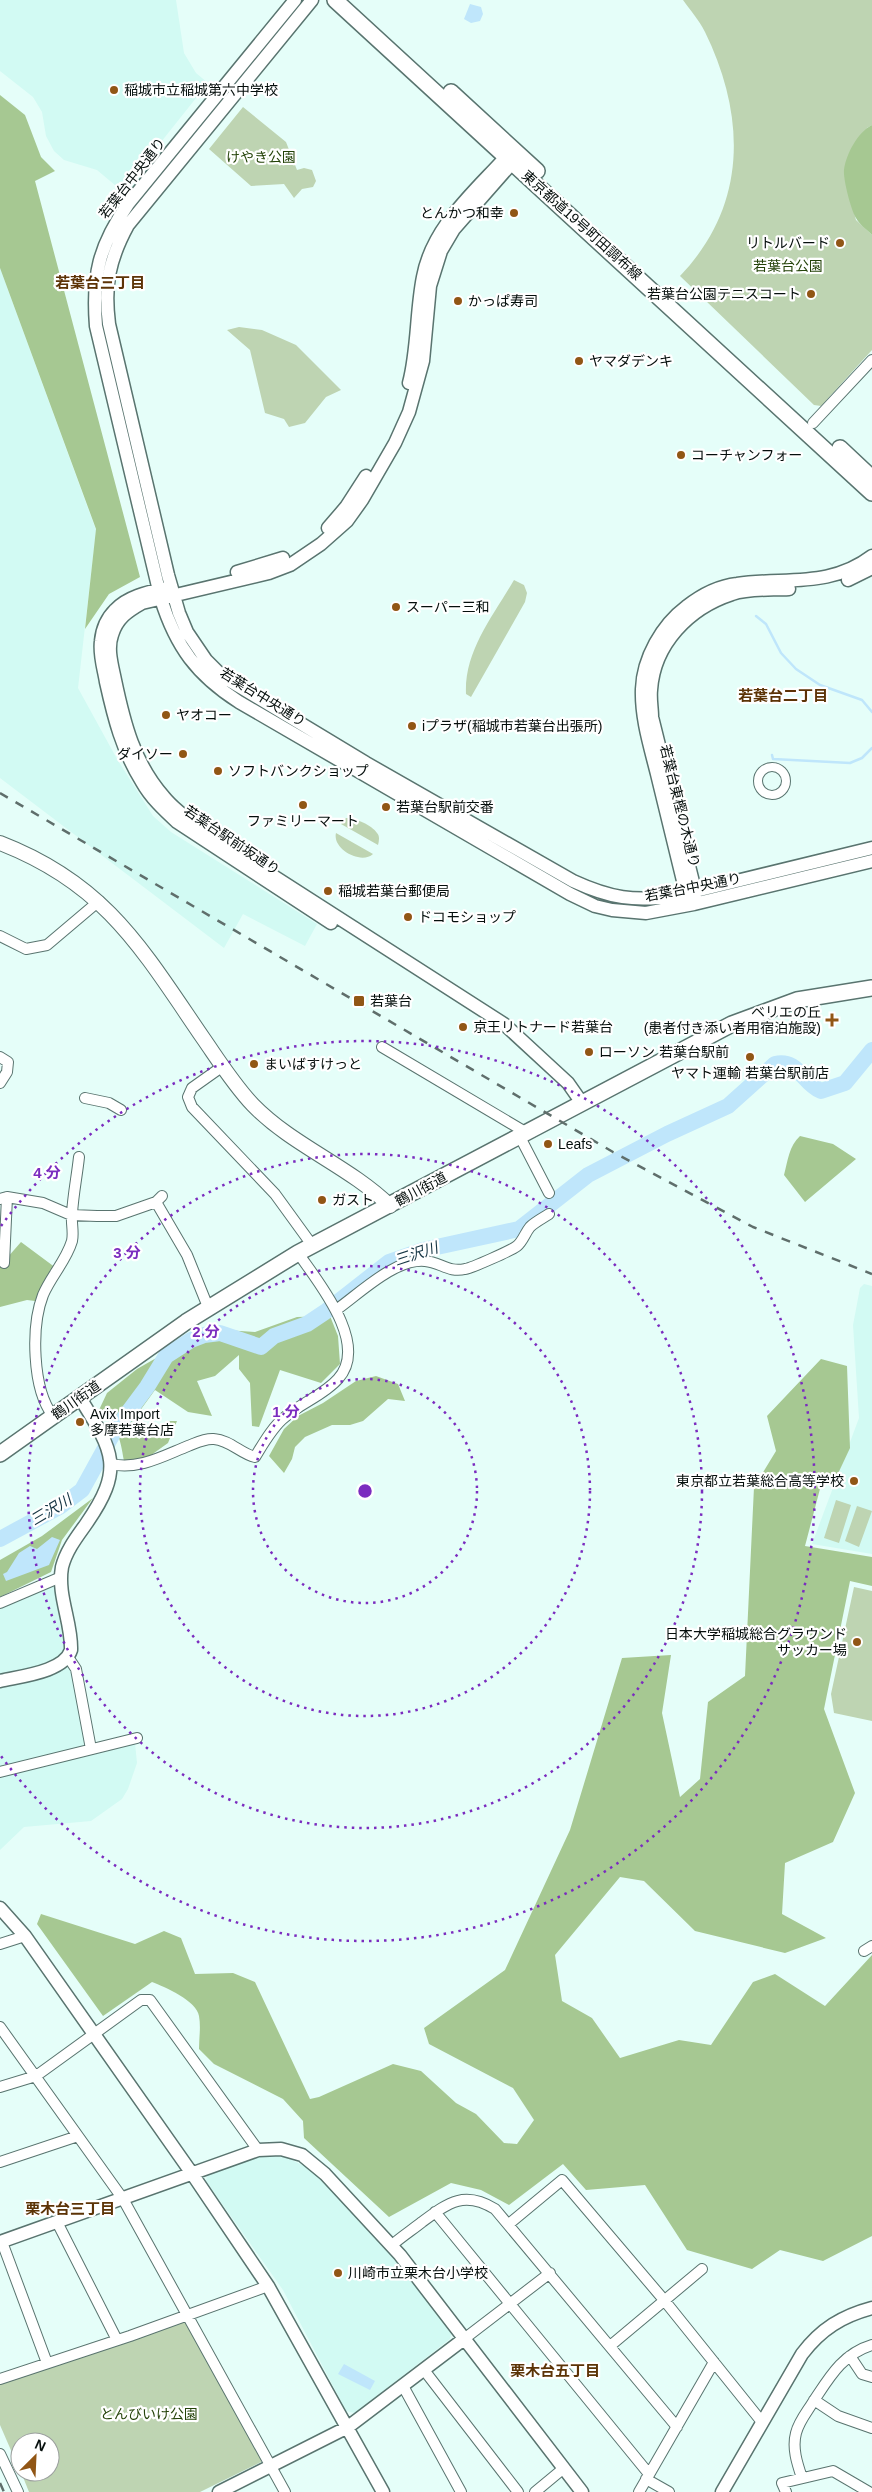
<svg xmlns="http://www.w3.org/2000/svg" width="872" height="2492" viewBox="0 0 872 2492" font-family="Helvetica,'Noto Sans JP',sans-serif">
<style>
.built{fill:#d2faf3}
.green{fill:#bed4b2}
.forest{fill:#a6c892}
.water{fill:#bfe6fb}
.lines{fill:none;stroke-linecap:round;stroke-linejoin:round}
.stream{stroke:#bfe6fb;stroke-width:2.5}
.river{stroke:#bfe6fb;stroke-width:16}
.pedestrian-casing{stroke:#59746f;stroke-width:10}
.minor-casing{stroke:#59746f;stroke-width:12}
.tertiary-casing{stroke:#59746f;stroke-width:15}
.secondary-casing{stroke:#59746f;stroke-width:16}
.primary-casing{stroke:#59746f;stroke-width:18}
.pedestrian{stroke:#fff;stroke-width:8}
.minor{stroke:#fff;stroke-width:10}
.tertiary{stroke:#fff;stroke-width:12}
.secondary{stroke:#fff;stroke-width:14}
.primary{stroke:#fff;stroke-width:15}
.rail{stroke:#5f6e6b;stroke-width:2.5;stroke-dasharray:9 9;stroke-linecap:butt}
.ring{fill:none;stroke:#7b2cbf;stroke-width:2.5;stroke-dasharray:2.5 5}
.poi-dot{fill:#915615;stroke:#fff;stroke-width:2}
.labels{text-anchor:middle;stroke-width:4.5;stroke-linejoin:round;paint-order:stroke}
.poi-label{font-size:14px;fill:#050e0c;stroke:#fff;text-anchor:start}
.park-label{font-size:14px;fill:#244309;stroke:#fff}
.street-label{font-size:14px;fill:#050e0c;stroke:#fff}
.neighbourhood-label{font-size:15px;font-weight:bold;fill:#5c3306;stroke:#fff}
.water-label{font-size:15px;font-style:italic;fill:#163544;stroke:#fff}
.centre{fill:#7b2cbf;stroke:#fff;stroke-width:2.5}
.ring-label{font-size:15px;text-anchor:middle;font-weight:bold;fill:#7b2cbf;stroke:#fff;stroke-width:4.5;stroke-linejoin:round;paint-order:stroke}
</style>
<rect width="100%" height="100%" fill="#e5fef9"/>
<!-- built -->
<path class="built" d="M0,0H176L184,53L196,73L208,83L122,191L97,170L64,160L54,151L46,136L42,112L33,97L0,71Z
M0,268L96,530L78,688L117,759L153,816L171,832L317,924L305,946L243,914L224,948L0,778Z
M864,1284L872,1286V1554L812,1544L859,1418L853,1325L860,1288Z
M50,1584L54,1587L64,1644L72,1673L85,1745L135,1743L137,1763L128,1789L122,1799L91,1821L24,1827L0,1850V1608Z
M272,2155L288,2158L312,2170L392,2256L452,2331L450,2339L355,2413L346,2411L283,2290L206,2181L207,2174L258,2157Z"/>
<!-- green -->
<path class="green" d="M683,0H872V125L867,128L848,190L856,220L872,235V350L821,406L814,405L680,276C748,205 746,116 705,32C699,20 690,10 683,0Z
M243,107L286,142L297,170L304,168L312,170L316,181L313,187L302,189L294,198L284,184L251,186L209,149Z
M239,327L262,330L296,345L341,390L326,397L305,423L289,427L284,419L265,413L250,350L227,330Z
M514,580L524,585L527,593L525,602L471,697L466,694C464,651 493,616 514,580Z
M346,818C355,818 372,825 377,833C380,836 379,841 378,845L341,824Z
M336,833L373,854C361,865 332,849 336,833Z
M836,1500L851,1505L839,1543L824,1538Z
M857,1506L872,1511L859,1547L845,1541Z
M854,1587L872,1591V1721L834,1713L831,1694Z
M187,2321L262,2460L261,2462L200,2492H29L21,2472H50V2442H20V2471L0,2425V2381Z"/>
<!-- forest -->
<path class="forest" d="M0,95L25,115L41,157L55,171L35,181L140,577L109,594L85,629L96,529L0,268Z
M872,125V235C867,230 859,224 856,218C851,210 843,179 844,170C846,154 858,132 872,125Z
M800,1136L833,1144L856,1159L805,1202L784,1175C788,1160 789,1146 800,1136Z
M21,1242L56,1268L41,1288L35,1301L27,1300L0,1307V1266Z
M330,1316L338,1336L340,1364L321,1383L280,1370L259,1427L252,1426L250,1383L239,1369V1355L215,1376L197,1381L212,1416L188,1412L155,1390L131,1423L139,1439L169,1421H177L168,1443L140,1463L124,1461C120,1437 118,1427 99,1410L107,1393L137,1369L172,1349L196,1328L255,1332L297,1317Z
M821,1359L847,1366L850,1448L835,1480L821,1485L805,1546L872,1557V1586L850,1581L824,1709L855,1793L833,1842L785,1863L782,1914L826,1938L785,1953L695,1931L644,1881L620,1877L555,1955L562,2001L592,2018L620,2058L679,2040L711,2045L753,1982L775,1974L825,2006L872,1955V2236L823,2261L780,2250L752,2269L687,2250L645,2185L586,2190L563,2164L509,2205L481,2190L451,2183L389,2217L304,2138L303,2121L283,2099L214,2064L199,2049C199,2038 201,2027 199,2016C197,2001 165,1987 152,1982L103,2016L37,1924L41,1914L135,1944L164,1931L181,1938L195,1974L233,1973L255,1982L310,2099L319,2097L393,2064L421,2071L456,2103L476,2114L504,2143L517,2144L534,2120L513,2088L429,2044L424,2028L505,1970L570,1830L622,1658L671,1655L662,1713L680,1797L700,1779L708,1702L745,1676L754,1487L776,1451L767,1416Z
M376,1376L398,1384L405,1401L388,1399L363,1421L350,1425H332L305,1437L295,1447L292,1459L284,1473L269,1456L284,1429L298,1416L323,1403L356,1381Z
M93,1498L62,1540L51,1572L0,1597V1560L42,1536Z"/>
<!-- water -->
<path class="water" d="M470,4L481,7L483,14L480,21L471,23L464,19Z
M52,1537L60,1540L49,1565L6,1581L3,1574L7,1572L19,1553L30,1546L37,1549Z
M344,2364L375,2381L370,2390L338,2374Z"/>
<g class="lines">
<!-- stream -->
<path class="stream" d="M756,616L766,624L781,653L796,669L820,685L862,700L872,712
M772,755L773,759L850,763L862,758L872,748"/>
<!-- river -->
<path class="river" d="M0,1539L61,1506L82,1490L115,1430L147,1387L166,1356L191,1340L204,1335L220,1333L261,1347L274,1336L307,1324L325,1312L389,1262L423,1250L519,1229L588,1175L667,1134L728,1106L775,1064C799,1059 802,1083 821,1091L845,1083L872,1050"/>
<defs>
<path id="pedestrian" d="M758 781a14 14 0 1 1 28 0a14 14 0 1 1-28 0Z"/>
<path id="minor" d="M813,423L872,360
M0,936L26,949L47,945L99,901
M382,1047L527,1133
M0,1057L8,1062L7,1072L0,1083
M223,1066L192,1088L188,1097L192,1107L275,1194L312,1245
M85,1098L109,1103L121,1110
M520,1137L549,1193
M162,1196L156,1202L187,1255L208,1307
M0,1199L7,1197L43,1203L71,1215L97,1216H116L156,1202
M4,1263L7,1197
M336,1310C359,1294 395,1258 425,1261C440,1262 449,1273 465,1269C472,1268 512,1250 517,1246C523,1241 525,1233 530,1227C535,1222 543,1218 549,1214
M53,1416C32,1389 31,1326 43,1295C51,1276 66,1261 72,1241C74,1232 71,1223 72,1214C73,1195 77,1176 79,1157
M111,1464C139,1470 163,1456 188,1446C196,1443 205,1438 214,1439C230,1440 241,1454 255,1457C263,1444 273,1426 285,1417C301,1403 324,1395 338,1379C370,1344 318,1282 298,1253
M0,1603L61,1577
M68,1657L76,1669L91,1749
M0,1772L137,1738
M0,1944L25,1936
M864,1951L872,1946
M0,2027L123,2199L285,2492
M0,2087L36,2076L141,2000H150L258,2150
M0,2162L78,2136
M435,2212L649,2474
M57,2222L117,2340
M509,2224L562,2180L664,2300L762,2422
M2,2242L47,2363
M391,2246C401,2237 412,2230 422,2222C448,2203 464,2190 495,2209L677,2427
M464,2339L550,2273
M610,2346L702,2269
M850,2356L862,2374L872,2377
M424,2370L518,2492
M0,2379L130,2336L268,2286
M403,2386L461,2492
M814,2400L838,2416L872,2428
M0,2454L18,2492
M802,2478C797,2463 792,2448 796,2433C799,2421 807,2412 813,2402C829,2378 842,2354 872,2345
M646,2479L669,2492
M535,2492L564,2468
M639,2492L714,2362
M786,2492L782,2483L833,2471L869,2492"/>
<path id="tertiary" d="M295,0L128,204C99,246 92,275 96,326L161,599C176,647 197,675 239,702L570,894L595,906L612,910L646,913L694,904L872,861
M312,0L128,225C109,260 104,285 109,324L168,575L179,613L187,632L206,660L222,676L366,763L573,881C610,898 634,902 675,896L872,848
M514,155L512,163L454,229L441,251L430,286L423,361L409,412L395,443L362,500L347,521L321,544L290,565L269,573L142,603C128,611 117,618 112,635C107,649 112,665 115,680C124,723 134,763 164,797C177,813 195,824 211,836L504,1024L568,1083L582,1103
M409,383C418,349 416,312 423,277C432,228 472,194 504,159
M328,528L346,507L366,476
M237,572L283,558
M848,580L872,568
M167,588C149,592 128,596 115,610C107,618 102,630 101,641C99,655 104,669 106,682C114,718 122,750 142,782C151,798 164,810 177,822L331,923
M695,896V890L652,717C652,708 650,699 651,690C654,644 689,608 732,594C749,588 771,590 789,589
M691,900L686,893C676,853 667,814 657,774C650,746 641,718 642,689C643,658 662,625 686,607C700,596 719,586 737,584C786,577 830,588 872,556
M0,1681C21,1676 64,1672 71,1650C72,1622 57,1596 62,1567C66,1551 76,1538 86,1524C125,1468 113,1451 80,1398
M0,1908L25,1936L193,2175L268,2286L383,2492
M0,2242L258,2150L281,2149L302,2155L325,2174L400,2255L582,2492
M219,2492L348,2427L464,2339
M722,2492L802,2354C821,2329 842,2316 872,2308"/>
<path id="secondary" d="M0,843C106,884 142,949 203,1038C219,1061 234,1085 253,1105C293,1146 349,1166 390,1206"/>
<path id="primary" d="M335,0L872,493
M451,92L537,171
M840,448L872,478
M0,1454L186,1322L298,1253L732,1024L797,1000L872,988"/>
</defs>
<!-- pedestrian casing -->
<use href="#pedestrian" class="pedestrian-casing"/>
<!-- minor casing -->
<use href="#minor" class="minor-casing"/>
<!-- tertiary casing -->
<use href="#tertiary" class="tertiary-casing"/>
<!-- secondary casing -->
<use href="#secondary" class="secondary-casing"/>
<!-- primary casing -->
<use href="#primary" class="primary-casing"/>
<!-- pedestrian -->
<use href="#pedestrian" class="pedestrian"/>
<!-- minor -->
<use href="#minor" class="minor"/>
<!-- tertiary -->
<use href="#tertiary" class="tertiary"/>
<!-- secondary -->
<use href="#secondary" class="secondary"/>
<!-- primary -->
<use href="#primary" class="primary"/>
<!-- rail -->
<path class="rail" d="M0,793L613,1152L753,1227L872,1274
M0,2483L4,2492"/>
</g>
<!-- distance rings -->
<g class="ring">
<circle cx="365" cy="1491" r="112"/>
<circle cx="365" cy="1491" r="225"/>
<circle cx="365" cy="1491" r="337"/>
<path d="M1 1226A450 450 0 1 1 1 1756"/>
</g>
<!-- markers -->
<g class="poi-dot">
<circle cx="114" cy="90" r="5"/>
<circle cx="514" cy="213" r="5"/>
<circle cx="840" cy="243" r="5"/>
<circle cx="811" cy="294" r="5"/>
<circle cx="458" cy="301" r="5"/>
<circle cx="579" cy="361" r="5"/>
<circle cx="681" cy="455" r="5"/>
<circle cx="396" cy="607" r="5"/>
<circle cx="166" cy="715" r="5"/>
<circle cx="412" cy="726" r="5"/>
<circle cx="183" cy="754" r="5"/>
<circle cx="218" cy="771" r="5"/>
<circle cx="303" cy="805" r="5"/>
<circle cx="386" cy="807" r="5"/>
<circle cx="328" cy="891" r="5"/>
<circle cx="408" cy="917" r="5"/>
<rect x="353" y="995" width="12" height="12" rx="2.5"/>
<path d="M829.5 1012.5h5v5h5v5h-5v5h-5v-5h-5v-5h5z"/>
<circle cx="463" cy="1027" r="5"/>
<circle cx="589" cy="1052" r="5"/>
<circle cx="750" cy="1057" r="5"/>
<circle cx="254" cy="1064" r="5"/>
<circle cx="548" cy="1144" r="5"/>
<circle cx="322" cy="1200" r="5"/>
<circle cx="80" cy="1422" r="5"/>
<circle cx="854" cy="1481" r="5"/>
<circle cx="857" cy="1642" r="5"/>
<circle cx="338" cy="2273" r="5"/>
</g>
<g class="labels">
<!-- poi labels -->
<g class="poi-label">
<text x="124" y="95">稲城市立稲城第六中学校</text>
<text x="504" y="218" text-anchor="end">とんかつ和幸</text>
<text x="830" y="248" text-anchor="end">リトルバード</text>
<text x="801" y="299" text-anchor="end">若葉台公園テニスコート</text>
<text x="468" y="306">かっぱ寿司</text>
<text x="589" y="366">ヤマダデンキ</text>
<text x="691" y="460">コーチャンフォー</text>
<text x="406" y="612">スーパー三和</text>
<text x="176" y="720">ヤオコー</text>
<text x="422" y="731">iプラザ(稲城市若葉台出張所)</text>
<text x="173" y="759" text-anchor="end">ダイソー</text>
<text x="228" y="776">ソフトバンクショップ</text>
<text x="396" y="812">若葉台駅前交番</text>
<text x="303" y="826" text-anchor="middle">ファミリーマート</text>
<text x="338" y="896">稲城若葉台郵便局</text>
<text x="418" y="922">ドコモショップ</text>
<text x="370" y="1006">若葉台</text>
<text x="821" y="1017" text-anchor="end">ベリエの丘<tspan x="821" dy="16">(患者付き添い者用宿泊施設)</tspan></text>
<text x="473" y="1032">京王リトナード若葉台</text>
<text x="599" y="1057">ローソン 若葉台駅前</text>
<text x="264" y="1069">まいばすけっと</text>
<text x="750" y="1078" text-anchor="middle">ヤマト運輸 若葉台駅前店</text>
<text x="558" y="1149">Leafs</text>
<text x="332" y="1205">ガスト</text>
<text x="90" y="1419">Avix Import<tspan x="90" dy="16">多摩若葉台店</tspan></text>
<text x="844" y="1486" text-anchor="end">東京都立若葉総合高等学校</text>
<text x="847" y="1639" text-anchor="end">日本大学稲城総合グラウンド<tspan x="847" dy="16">サッカー場</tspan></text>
<text x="348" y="2278">川崎市立栗木台小学校</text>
</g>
<!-- park labels -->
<g class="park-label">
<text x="261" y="162">けやき公園</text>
<text x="788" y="271">若葉台公園</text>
<text x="149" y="2419">とんびいけ公園</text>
</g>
<!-- street labels -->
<g class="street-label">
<text transform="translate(132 178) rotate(-52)" y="5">若葉台中央通り</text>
<text transform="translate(582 225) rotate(42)" y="5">東京都道19号町田調布線</text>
<text transform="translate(263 697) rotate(32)" y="5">若葉台中央通り</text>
<text transform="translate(680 806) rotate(76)" y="5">若葉台東樫の木通り</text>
<text transform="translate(232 840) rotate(34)" y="5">若葉台駅前坂通り</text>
<text transform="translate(693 887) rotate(-11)" y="5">若葉台中央通り</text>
<text transform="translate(421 1189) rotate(-28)" y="5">鶴川街道</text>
<text transform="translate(76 1400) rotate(-35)" y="5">鶴川街道</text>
</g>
<!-- neighbourhood labels -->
<g class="neighbourhood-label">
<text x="100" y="288">若葉台三丁目</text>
<text x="783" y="701">若葉台二丁目</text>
<text x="70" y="2214">栗木台三丁目</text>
<text x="555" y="2376">栗木台五丁目</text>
</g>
<!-- water labels -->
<g class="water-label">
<text transform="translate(416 1254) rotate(-18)" y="5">三沢川</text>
<text transform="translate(51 1510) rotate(-31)" y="5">三沢川</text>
</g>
</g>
<circle cx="365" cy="1491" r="8" class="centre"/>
<g class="ring-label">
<text x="47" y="1178">4 分</text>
<text x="127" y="1258">3 分</text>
<text x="206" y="1337">2 分</text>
<text x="286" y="1417">1 分</text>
</g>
<!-- north arrow -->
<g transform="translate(35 2457) rotate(24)"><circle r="24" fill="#ffffff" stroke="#9b9f9e"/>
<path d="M0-4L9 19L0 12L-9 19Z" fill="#915615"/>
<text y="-8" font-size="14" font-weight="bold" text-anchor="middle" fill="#050e0c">N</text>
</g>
</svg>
